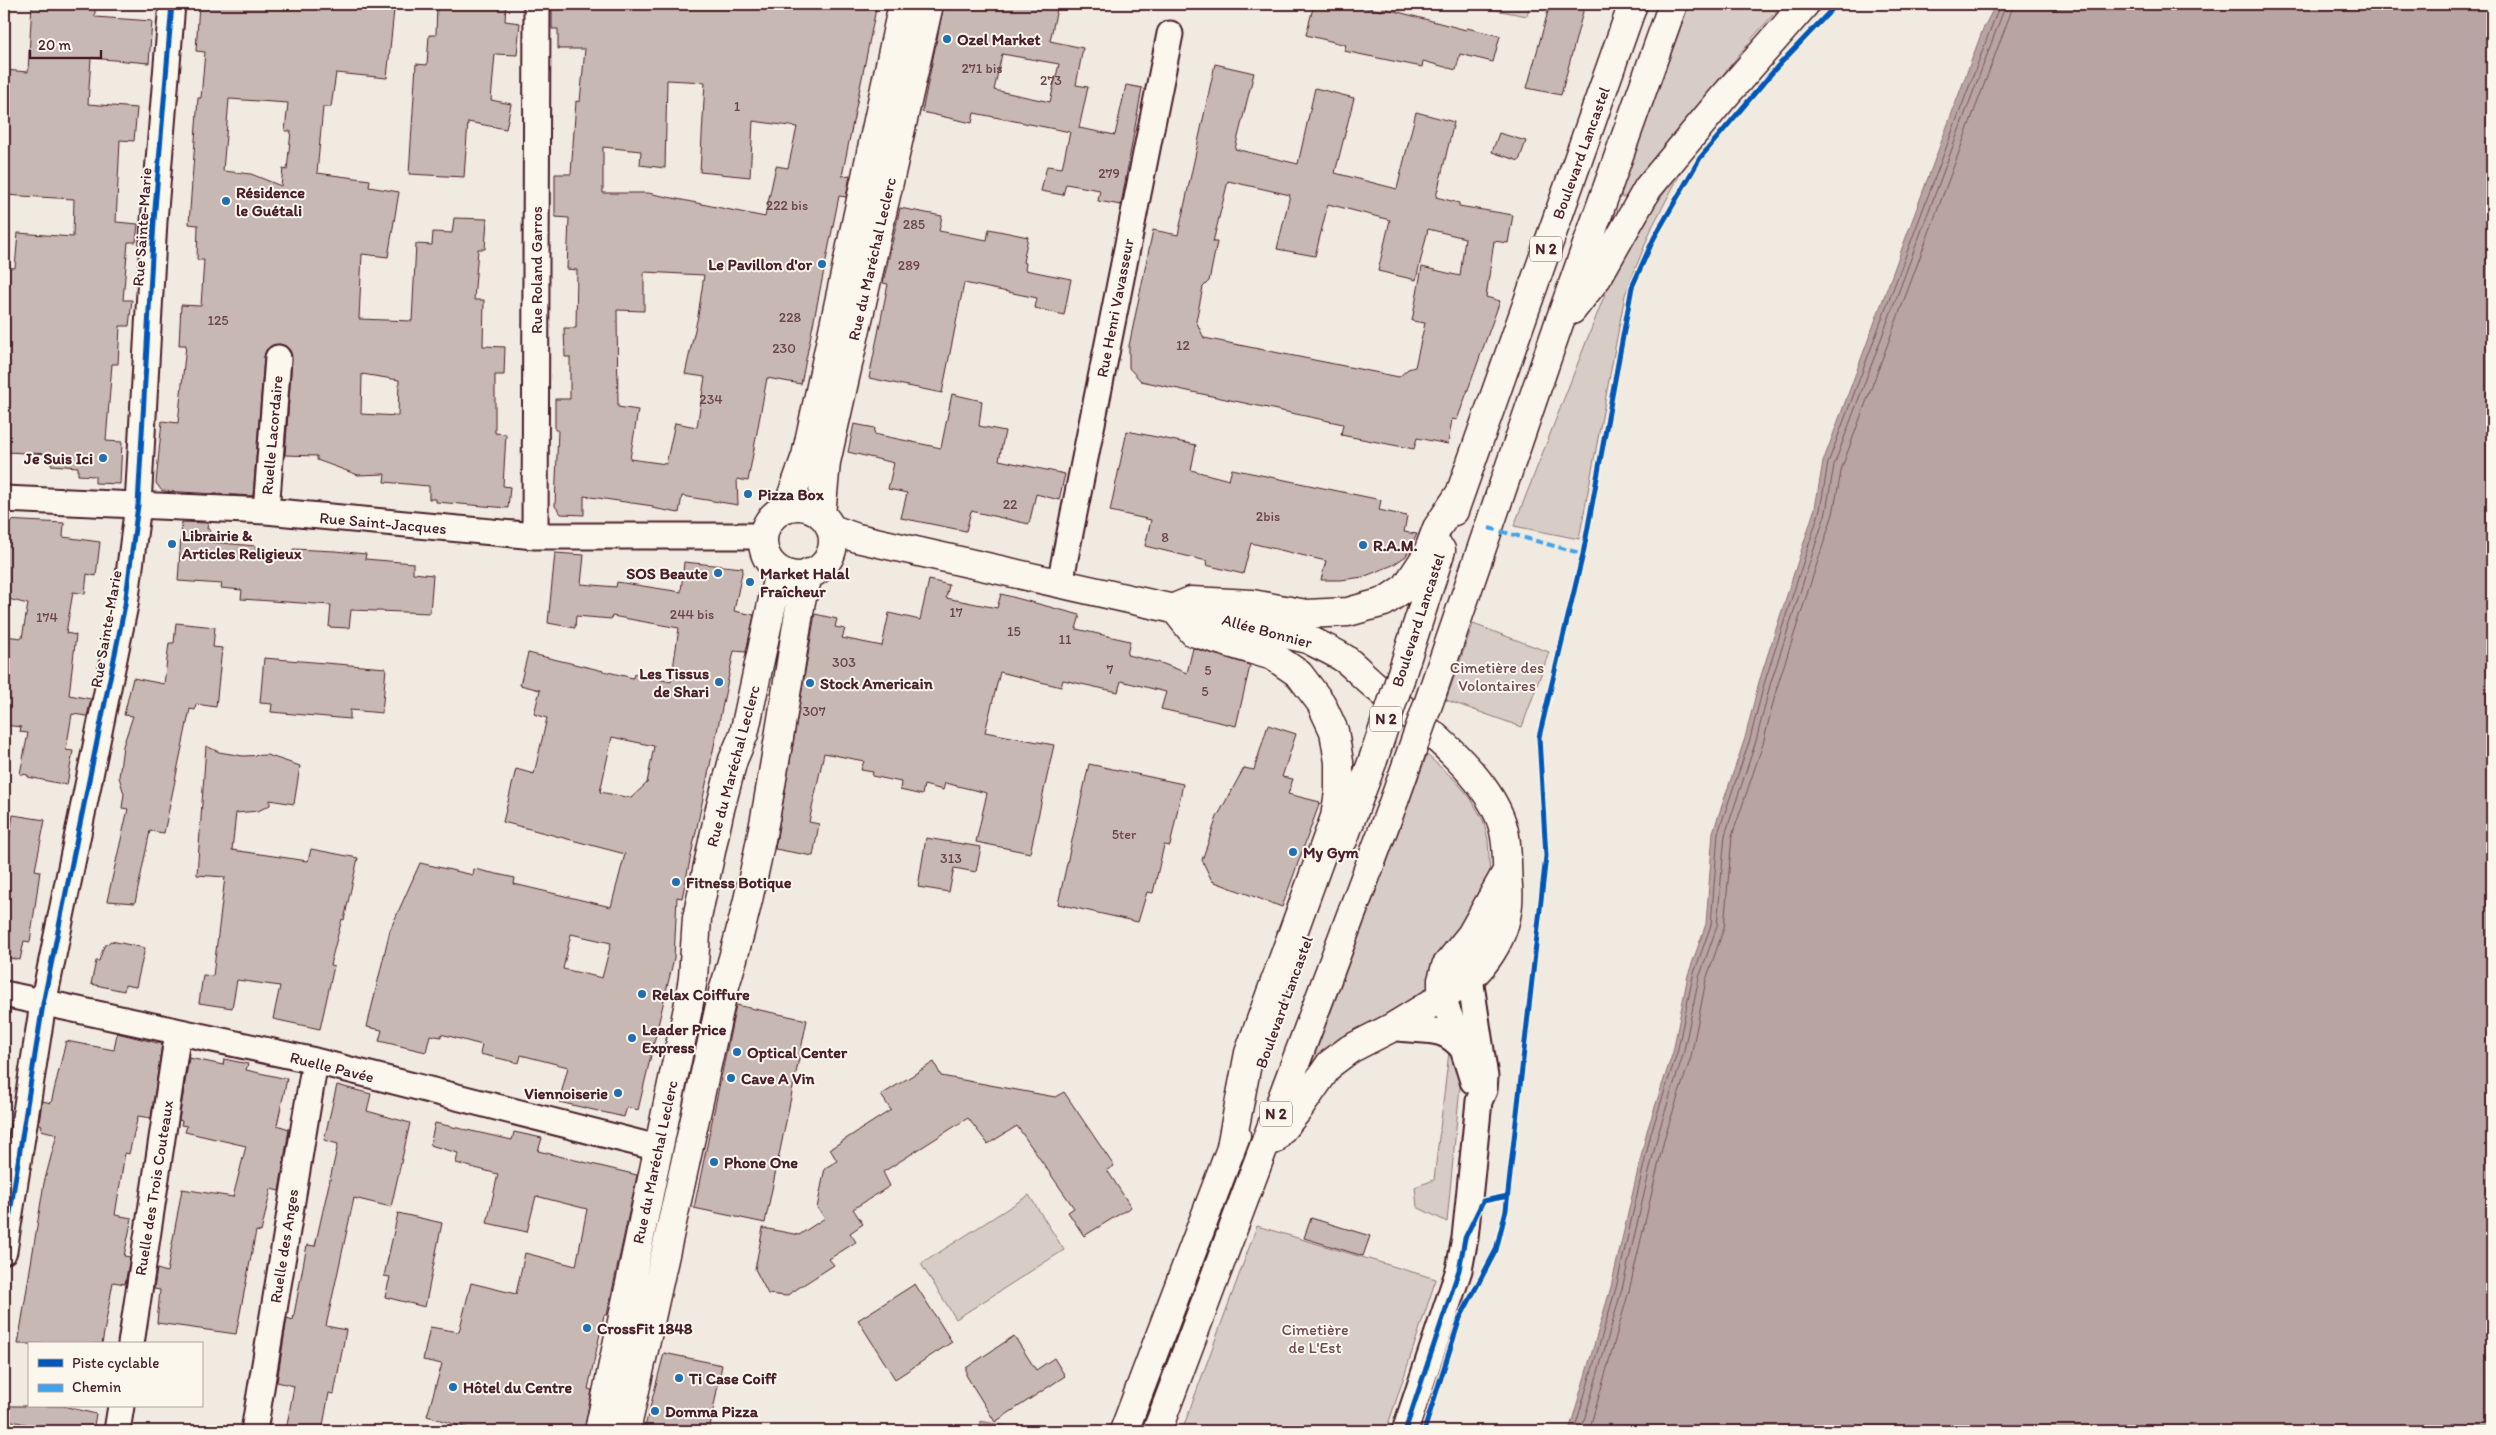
<svg xmlns="http://www.w3.org/2000/svg" width="2496" height="1435" font-family="Itim,sans-serif">
	<style>
		.green { fill: #d8ccc6; stroke: #917678 }
		.water { fill: #b8a4a2; stroke: #8c6f72 }
		.lines { fill: none; stroke-linecap: round; stroke-linejoin: round }
		.shore { stroke: #76545b; stroke-width: 1 }
		.building { fill: #c8b8b3; stroke: #4a1f2b; fill-rule: evenodd }
		.minor-casing { stroke: #4a1f2b; stroke-width: 29 }
		.tertiary-casing { stroke: #4a1f2b; stroke-width: 31 }
		.primary-casing { stroke: #4a1f2b; stroke-width: 31 }
		.minor { stroke: #fbf7ec; stroke-width: 25 }
		.tertiary { stroke: #fbf7ec; stroke-width: 28 }
		.primary { stroke: #fbf7ec; stroke-width: 28 }
		.primary-bridge-casing { stroke: #4a1f2b; stroke-width: 31; stroke-linecap: butt }
		.primary-bridge { stroke: #fbf7ec; stroke-width: 28 }
		.quiet { stroke: #40a2eb; stroke-width: 4; stroke-dasharray: 8 4; stroke-linecap: butt }
		.cycleway-casing { stroke: #fbf7ec; stroke-width: 8 }
		.cycleway { stroke: #0057b8; stroke-width: 5 }
		.poi-dot { fill: #1f6fb2; stroke: #fbf7ec; stroke-width: 2 }
		.labels { text-anchor: middle; dominant-baseline: central; stroke-width: 4; stroke-linejoin: round; paint-order: stroke }
		.number-label { font-size: 14px; fill: #6a454d }
		.shield { fill: #fbf7ec; stroke: #7f6065; stroke-width: 1 }
		.shield-label { font-size: 15px; font-weight: bold; fill: #4a1f2b }
		.poi-label { font-size: 16px; font-weight: bold; fill: #4a1f2b; stroke: #fbf7ec; text-anchor: start }
		.street-label { font-size: 16px; fill: #4a1f2b; stroke: #fbf7ec }
		.park-label { font-size: 16px; fill: #6e4a52; stroke: #fbf7ec }
	</style>
	<rect width="100%" height="100%" fill="#f0eae0"/>
	<filter id="ink" filterUnits="userSpaceOnUse"><feTurbulence type="fractalNoise" baseFrequency=".02" numOctaves="2"/><feDisplacementMap in="SourceGraphic" scale="10" xChannelSelector="R" yChannelSelector="G"/><feConvolveMatrix kernelMatrix="1 2 1 2 8 2 1 2 1" color-interpolation-filters="sRGB"/></filter>
	<g filter="url(#ink)">
		<path class="green" d="M1464,4h66l-3,12z
			M1689,4h94l-29,32 -128,160 -4,2 -1,-6z
			M1688,159l-36,68 -27,68 -46,244 -65,-13 91,-232 26,-54z
			M1473,624l76,28 -27,75 -76,-27z
			M1427,755l29,26 15,18 12,21 5,19 2,38 -58,121 -122,70z
			M1449,1052l6,8 6,16 -14,146 -30,-15 -2,-20 19,-7z
			M1029,1195l35,55 -108,69 -35,-55z
			M1257,1226l179,53 -50,152h-204z"/>
		<path class="water" d="M1996,4h496v1427h-923l42,-144 36,-156 26,-79 15,-77 18,-51 7,-92 32,-94 14,-56 56,-174 8,-46 160,-433z
			M981,1421l50,10h-52z"/>
		<g class="lines">
			<path class="shore" d="M1574,1431l42,-143 35,-155 26,-80 16,-77 18,-51 7,-92 32,-94 14,-55 56,-174 8,-47 172,-459
				M1581,1431l41,-142 36,-155 25,-79 16,-77 18,-52 8,-91 31,-94 14,-56 56,-173 8,-47 172,-461
				M1589,1431l40,-140 36,-155 26,-79 15,-77 18,-52 8,-92 31,-92 14,-57 56,-173 9,-47 172,-463"/>
		</g>
		<path class="building" d="M32,4h63v13l57,4 -3,42 -58,-5 -3,46 49,4 -3,33 -14,-1 -4,82 22,2 -2,18h-8l-5,58h9l-3,26h-9l-2,38h-6l-6,77 16,1 -2,42 -25,-1v-7l-17,-1v-8l-27,-2 1,-11 -48,-2v-185l11,1 3,-35 55,4 1,-38 -70,-4v-125l24,2z
			M199,4h176l-1,4 20,2 -7,68 -51,-5 -5,34h-8l-6,66 53,7 -1,7 30,5 -11,65 -26,-3 -3,65 53,2 4,-77 16,1 1,-13 19,1 2,-15 33,1 -2,30h-7l-4,51h10l-1,46 22,1 -1,28h-9v58l11,1 -3,52 7,1 -2,21 -72,-6v-3h-7v-13l-45,-4 1,-8 -27,1 -41,-15v-4l-32,-1 7,-96 -6,-13 -7,-2 -13,6 -2,7 -11,139 -91,-5 -6,-8 6,-62 16,2 8,-78h-7l2,-40 20,1 3,-46h-7l1,-35 -9,-1 9,-126h3l4,-46 -9,-1zM229,99l59,4 -3,28h6l-4,39 -4,-1 -2,17 -30,-12 -28,-3zM362,374l37,6 -1,36 -37,-2z
			M437,4h69l-1,17 15,2 -3,32 -22,-1 -4,46 20,4 -5,25 -38,-7 -4,55 -55,-3 7,-110 11,1 2,-30h7z
			M552,4h325l-35,172 8,-1 -4,22 -7,-1 -38,188 -34,-6 -19,103 -11,-2 1,26 -56,-9 -3,17 -27,-5 1,-2 -69,-10v19l-23,-1 -6,-8 3,-76h-3v-31h15v-42h-5l-1,-29h12l1,-58 -10,-1 2,-51 -14,-1v-43h16l5,-73 4,1 5,-53h-27v-20h-6zM667,80l38,2 -5,90 50,5 3,-56 44,6 -9,41 -12,-2 -11,51 -117,-24h-45v-46l38,4 -1,14 25,3zM644,272l60,3 -6,41 -13,58 20,3 -8,50 -22,-4 -9,41 -36,-5 8,-49 -20,-3 -1,-97 27,1z
			M944,4h114l-8,37 33,7 -7,37 12,2 -9,41 36,7 11,-50 16,3 -21,117 -23,-4 2,-11 -34,-6 -3,11 -22,-4 6,-25 15,2 8,-36 -96,-19 -2,10 -50,-11zM1002,54l57,10 -9,38 -56,-12z
			M1314,4h39l29,7 1,-3 83,22 1,-2 33,8 -7,26 -33,-8 -4,16 -33,-9 -1,6 -78,-16 2,-6 -40,-10z
			M1550,4h35l-24,91 -34,-7z
			M1215,64l39,9 -19,76 63,15 17,-76 39,10 -19,75 62,16 19,-77 38,10 -18,75 23,6v3l54,9 -5,28 -14,-2 -8,56 14,4 -43,119 -5,-1 -4,25 -31,-6 -3,11 -73,-14 2,-11 -202,-43 -12,-13v-22l24,-116 25,5zM1228,181l62,14 -13,54 38,7 13,-52 62,16 -12,51 38,9 12,-51 37,9 -5,38 -38,-9 -10,54 13,2 -10,44 -7,2 -9,8 -195,-39 -8,-17 7,-34 6,-6 8,-39h-4z
			M1499,133l27,8 -7,20 -27,-9z
			M900,208l42,8 -3,15 48,9 2,-11 39,8 -5,25 3,1 -1,7 46,9 -7,36 -29,-7 2,-10 -73,-15 -22,110 -73,-15 19,-94 -5,-1z
			M952,394l30,7 -3,25 26,5 -6,29 66,14 -6,26 -23,-6 -7,30 -58,-13 -5,20 -65,-13 6,-25 -19,-4 6,-26 -46,-11 6,-28 21,4 -1,6 67,14z
			M1127,431l69,14 -5,25 38,10 3,-11 149,31 -2,10 28,6 -3,16 13,2 -11,22 -13,9 -30,12 -22,3h-20l5,-19 -75,-18 -8,31 -37,-9 1,-4 -62,-15 6,-26 -41,-9z
			M4,520l60,3 -1,14 37,5 -4,34 -9,-2 -2,20 -12,-2 -7,41 10,2 -7,60 22,4 -4,17 -15,-2 -6,36 7,1 -6,34 -39,-8v-2l-8,-1 8,-41 -8,-1 1,-5 -17,-2v-89l18,2 6,-34 -24,-6z
			M182,522l26,1 -1,6h3l-1,13 47,4 -1,6 38,2v-5l42,2 31,3 -1,5 48,4v10l20,2 -3,38 -79,-3 -2,18 -20,-1 2,-22 -90,-6 1,-9 -21,-2 1,-4 -44,-3z
			M555,553l29,2 -3,29 35,3 1,-5 64,10 3,-30 59,6 -9,43 20,4 -8,37 -12,-1 -52,247 -5,-1 -3,61 -36,152 -11,-3 -3,10 -65,-15 9,-35 -47,-12 -2,8 -39,-9 2,-9 -41,-11v3l-11,-2 -4,17 -47,-11 3,-11 -15,-3 23,-97 30,-67 53,12 1,-6 41,9 -1,6 97,23 14,-53 -122,-32 13,-53 18,5 13,-56 -13,-4 6,-24 -20,-5 8,-32 105,25 1,-4 37,8 8,-54 -67,-12 -1,3 -35,-3 -1,12 -27,-5zM612,737l42,9 -7,37 -16,15 -31,-6zM571,934l40,9 -9,35 -39,-9z
			M929,580l20,5 -3,13 51,10 4,-14 79,21 -4,14 54,12 -3,14 34,8 26,10 6,-25 54,16 3,2 -14,60 -75,-17 5,-17 -45,-11 -3,11 -55,-12 -2,7 -61,-15 -15,60 69,13 -24,108 -54,-11 11,-49 -42,-10 -2,7 -19,-5 -2,10 -22,-5 1,-8 -29,-6 1,-4 -12,-2 3,-9 -40,-8 -15,69 10,2 -6,32 -38,-7 40,-235 22,5 -2,8 10,2 -3,9 40,8 7,-33 31,7z
			M176,623l39,4 -2,20 9,1 -6,59 -20,-3 -1,6 -5,-1 -26,124 -14,-2 -15,72 -28,-2 21,-92 -6,-1 2,-14 -5,-17 4,-31 10,-30 -9,-1 9,-37 31,6 5,-41h5z
			M264,658l122,10 -4,45 -32,-3v9l-79,-7 1,-8 -12,-1z
			M1268,725l28,9 -14,43 11,2 -5,15 32,8 -38,105 -70,-26 -10,-21 15,-43 27,-49 10,2z
			M206,746l13,6 24,4 24,-1 33,11 -6,38 -24,-4v5l-12,6 -22,2 -4,37 76,11 3,-12 47,9 -14,62 -2,-1 -12,46 4,1 -14,63 -47,-10 7,-33 -43,-6 -5,28 -33,-5 4,-28 10,1 12,-99 -28,-2z
			M1089,764l94,20 -13,62 -6,-1 -11,48 -6,-1 -9,30 -80,-18z
			M13,815l32,5 -10,50 5,1 -10,71 -6,-1 -4,19 -16,-3v-102l2,1z
			M926,838l55,9 -5,25 -22,-4 -5,24 -31,-5z
			M111,941l34,7 -9,39 -11,-2 -1,6 -33,-7 5,-23h3l5,-15z
			M736,1005l71,15 -42,203 -71,-15z
			M117,1033l45,11 -11,74 -13,-2 -9,38 -4,-1 -10,62 17,3 -8,38 6,1 -5,27 -12,-2 -11,62h-84l26,-161 13,-49 -16,-4 1,-5 -3,-1 3,-23 9,2 15,-62 48,9z
			M189,1058l34,7 1,-6 24,5 -2,6 41,9 -10,46 12,4 -10,62 -8,-2 -10,43 -5,-1 -20,103 -79,-11 3,-33 -6,-1 3,-20 10,3 15,-83 51,8 13,-51 -61,-14 2,-6 -6,-1 1,-4 -3,-1z
			M934,1062l7,14 114,21 9,-5 50,74 -7,4 24,37 -47,29 -16,-24 6,-4 -57,-82 -29,18 -20,-26 -85,54 7,14 -37,23 10,15 -13,9 6,9 -27,17 5,6 -48,31 -18,-2 -13,-25 8,-41 36,7 26,-17 -8,-10 8,-40 12,-7 -7,-12 61,-39 -10,-15z
			M337,1085l34,9 -4,17 43,12 -19,84 -37,-9 -28,128 20,4 -12,64 -5,-1 -7,38h-36l8,-45 -17,-4 10,-64 6,2 14,-75 8,1 23,-102 -14,-4z
			M435,1123l77,17 2,-8 28,6 -4,13 99,24 -30,140h-3l-16,74 4,1 -8,41h-107l-50,-15 15,-52 -19,-4 7,-33 29,5 12,-49 45,11 9,-41 51,13 11,-57 -51,-13 -9,36 -40,-9 11,-49 -42,-11 2,-10 -28,-8z
			M398,1213l44,10 -17,84 -40,-10 5,-20 -6,-1z
			M1311,1218l59,18 -7,20 -59,-18z
			M915,1284l37,58 -57,37 -37,-59z
			M1014,1336l22,34 18,-12 11,18 -70,46 -29,-47v-7z
			M664,1353l58,12 -13,66h-65z
			M4,1406h59l33,8 -3,17h-38l-51,-12z"/>
		<g class="lines">
			<defs>
				<path id="minor" d="M4,499l262,12 269,25h228
					M266,511l12,-153
					M535,536l2,-532
					M1060,583l110,-549
					M4,994l311,67 343,87
					M1442,997l21,52 10,32
					M1393,1027c29,6 49,-4 70,22
					M4,1251l39,-247 82,-399 13,-100 16,-284 18,-217
					M131,1344l47,-312
					M117,1431l4,-25
					M254,1431l61,-370
					M1405,1431l54,-161 6,-32 14,-137 5,-11 1,-13 -15,-99"/>
				<path id="tertiary" d="M788,506l18,-50 97,-452
					M763 541a35 35 0 1 1 70 0a35 35 0 1 1-70 0Z
					M821,515l5,-53 103,-458
					M832,529l25,9 451,101c12,7 25,12 37,20 12,9 22,21 34,30 40,34 102,80 121,129 9,22 6,46 8,68 4,47 -25,90 -66,111v-17l4,-14 25,-31 36,-64
					M599,1431l89,-423 5,-30 4,-60 22,-105 14,-53 11,-26 35,-163
					M626,1431l97,-439c40,-127 56,-260 78,-391l8,-28"/>
				<path id="primary" d="M1572,310l25,-32 51,-90 74,-89 83,-95
					M1454,511l179,-507
					M1400,679l41,-129
					M1432,693l126,-367 115,-322
					M1343,840l30,-80
					M1273,1140l25,-30 32,-46 20,-15 43,-22 49,-30
					M1230,1152l19,-99 86,-236 4,-24v-31l-5,-31 -13,-28 -22,-29 -26,-18 -80,-24 -19,-24 17,-7 61,3 54,10 42,-2 36,-10 22,-15 21,-32 10,-27 22,-33
					M1124,1431l112,-296
					M1157,1431l238,-633"/>
			</defs>
			<use href="#minor" class="minor-casing"/>
			<use href="#tertiary" class="tertiary-casing"/>
			<use href="#primary" class="primary-casing"/>
			<use href="#minor" class="minor"/>
			<use href="#tertiary" class="tertiary"/>
			<use href="#primary" class="primary"/>
			<defs>
				<path id="primary-bridge" d="M1373,760l27,-81
					M1395,798l37,-105"/>
			</defs>
			<use href="#primary-bridge" class="primary-bridge-casing"/>
			<use href="#primary-bridge" class="primary-bridge"/>
			<path class="quiet" d="M1489,528l94,26"/>
			<defs>
				<path id="cycleway" d="M4,1251l39,-247 82,-399 13,-100 16,-284 18,-217
					M1405,1431l54,-161 6,-32 18,-37 25,-5
					M1424,1431l36,-113 36,-68 10,-40 40,-354 -7,-119 44,-183 49,-267 22,-49 46,-80 77,-91 60,-63"/>
			</defs>
			<use href="#cycleway" class="cycleway-casing"/>
			<use href="#cycleway" class="cycleway"/>
		</g>
	</g>
	<g class="poi-dot">
		<circle cx="947" cy="39" r="5"/>
		<circle cx="226" cy="201" r="5"/>
		<circle cx="822" cy="264" r="5"/>
		<circle cx="103" cy="458" r="5"/>
		<circle cx="748" cy="494" r="5"/>
		<circle cx="172" cy="544" r="5"/>
		<circle cx="1363" cy="545" r="5"/>
		<circle cx="718" cy="573" r="5"/>
		<circle cx="750" cy="582" r="5"/>
		<circle cx="719" cy="682" r="5"/>
		<circle cx="810" cy="683" r="5"/>
		<circle cx="1293" cy="852" r="5"/>
		<circle cx="676" cy="882" r="5"/>
		<circle cx="642" cy="994" r="5"/>
		<circle cx="632" cy="1038" r="5"/>
		<circle cx="737" cy="1052" r="5"/>
		<circle cx="731" cy="1078" r="5"/>
		<circle cx="618" cy="1093" r="5"/>
		<circle cx="714" cy="1162" r="5"/>
		<circle cx="587" cy="1328" r="5"/>
		<circle cx="679" cy="1378" r="5"/>
		<circle cx="453" cy="1387" r="5"/>
		<circle cx="655" cy="1411" r="5"/>
	</g>
	<g class="labels">
		<g class="number-label">
			<text x="982" y="68">271 bis</text>
			<text x="1051" y="80">273</text>
			<text x="737" y="106">1</text>
			<text x="1109" y="173">279</text>
			<text x="787" y="205">222 bis</text>
			<text x="914" y="224">285</text>
			<text x="909" y="265">289</text>
			<text x="790" y="317">228</text>
			<text x="218" y="320">125</text>
			<text x="1183" y="345">12</text>
			<text x="784" y="348">230</text>
			<text x="711" y="399">234</text>
			<text x="1010" y="504">22</text>
			<text x="1268" y="516">2bis</text>
			<text x="1165" y="537">8</text>
			<text x="956" y="612">17</text>
			<text x="692" y="614">244 bis</text>
			<text x="47" y="617">174</text>
			<text x="1014" y="631">15</text>
			<text x="1065" y="639">11</text>
			<text x="844" y="662">303</text>
			<text x="1110" y="669">7</text>
			<text x="1208" y="670">5</text>
			<text x="1205" y="691">5</text>
			<text x="814" y="711">307</text>
			<text x="1124" y="834">5ter</text>
			<text x="951" y="858">313</text>
		</g>
		<g class="shield">
			<rect x="1530" y="236.5" width="32" height="25" rx="4"/>
			<rect x="1370" y="706.5" width="32" height="25" rx="4"/>
			<rect x="1260" y="1101.5" width="32" height="25" rx="4"/>
		</g>
		<g class="shield-label">
			<text x="1546" y="249">N 2</text>
			<text x="1386" y="719">N 2</text>
			<text x="1276" y="1114">N 2</text>
		</g>
		<g class="poi-label">
			<text x="957" y="39">Ozel Market</text>
			<text x="236" y="192">Résidence<tspan x="236" dy="18">le Guétali</tspan></text>
			<text x="812" y="264" text-anchor="end">Le Pavillon d'or</text>
			<text x="93" y="458" text-anchor="end">Je Suis Ici</text>
			<text x="758" y="494">Pizza Box</text>
			<text x="182" y="535">Librairie &amp;<tspan x="182" dy="18">Articles Religieux</tspan></text>
			<text x="1373" y="545">R.A.M.</text>
			<text x="708" y="573" text-anchor="end">SOS Beaute</text>
			<text x="760" y="573">Market Halal<tspan x="760" dy="18">Fraîcheur</tspan></text>
			<text x="709" y="673" text-anchor="end">Les Tissus<tspan x="709" dy="18">de Shari</tspan></text>
			<text x="820" y="683">Stock Americain</text>
			<text x="1303" y="852">My Gym</text>
			<text x="686" y="882">Fitness Botique</text>
			<text x="652" y="994">Relax Coiffure</text>
			<text x="642" y="1029">Leader Price<tspan x="642" dy="18">Express</tspan></text>
			<text x="747" y="1052">Optical Center</text>
			<text x="741" y="1078">Cave A Vin</text>
			<text x="608" y="1093" text-anchor="end">Viennoiserie</text>
			<text x="724" y="1162">Phone One</text>
			<text x="597" y="1328">CrossFit 1848</text>
			<text x="689" y="1378">Ti Case Coiff</text>
			<text x="463" y="1387">Hôtel du Centre</text>
			<text x="665" y="1411">Domma Pizza</text>
		</g>
		<g class="street-label">
			<text transform="translate(1581 153) rotate(-70)">Boulevard Lancastel</text>
			<text transform="translate(142 227) rotate(-86)">Rue Sainte-Marie</text>
			<text transform="translate(872 259) rotate(-77)">Rue du Maréchal Leclerc</text>
			<text transform="translate(536 270) rotate(-90)">Rue Roland Garros</text>
			<text transform="translate(1115 308) rotate(-79)">Rue Henri Vavasseur</text>
			<text transform="translate(272 435) rotate(-85)">Ruelle Lacordaire</text>
			<text transform="translate(383 523) rotate(5)">Rue Saint-Jacques</text>
			<text transform="translate(1418 620) rotate(-72)">Boulevard Lancastel</text>
			<text transform="translate(106 629) rotate(-80)">Rue Sainte-Marie</text>
			<text transform="translate(1267 631) rotate(15)">Allée Bonnier</text>
			<text transform="translate(733 766) rotate(-75)">Rue du Maréchal Leclerc</text>
			<text transform="translate(1284 1002) rotate(-70)">Boulevard Lancastel</text>
			<text transform="translate(332 1067) rotate(14)">Ruelle Pavée</text>
			<text transform="translate(655 1162) rotate(-78)">Rue du Maréchal Leclerc</text>
			<text transform="translate(154 1188) rotate(-81)">Ruelle des Trois Couteaux</text>
			<text transform="translate(284 1246) rotate(-81)">Ruelle des Anges</text>
		</g>
		<g class="park-label">
			<text x="1497" y="667">Cimetière des<tspan x="1497" dy="18">Volontaires</tspan></text>
			<text x="1315" y="1329">Cimetière<tspan x="1315" dy="18">de L'Est</tspan></text>
		</g>
	</g>
	<rect width="2496" height="1435" fill="none" stroke="#fbf7ec" stroke-width="20"/>
	<rect x="10" y="10" width="2476" height="1415" fill="none" stroke="#4a1f2b" stroke-width="2" filter="url(#ink)"/>
	<rect x="28" y="1342" width="175" height="65" fill="#fbf7ec" stroke="#b4a19f"/>
	<rect x="38" y="1359" width="25" height="8" fill="#0057b8" stroke="#b4a19f"/>
	<text x="72" y="1368" font-size="15" fill="#4a1f2b">Piste cyclable</text>
	<rect x="38" y="1384" width="25" height="8" fill="#40a2eb" stroke="#b4a19f"/>
	<text x="72" y="1392" font-size="15" fill="#4a1f2b">Chemin</text>
	<path d="M30 50v8h71v-8" fill="none" stroke="#4a1f2b" stroke-width="2.5"/>
	<text x="38" y="50" font-size="15" fill="#4a1f2b" stroke="#fbf7ec" stroke-width="4" paint-order="stroke">20 m</text>
</svg>
